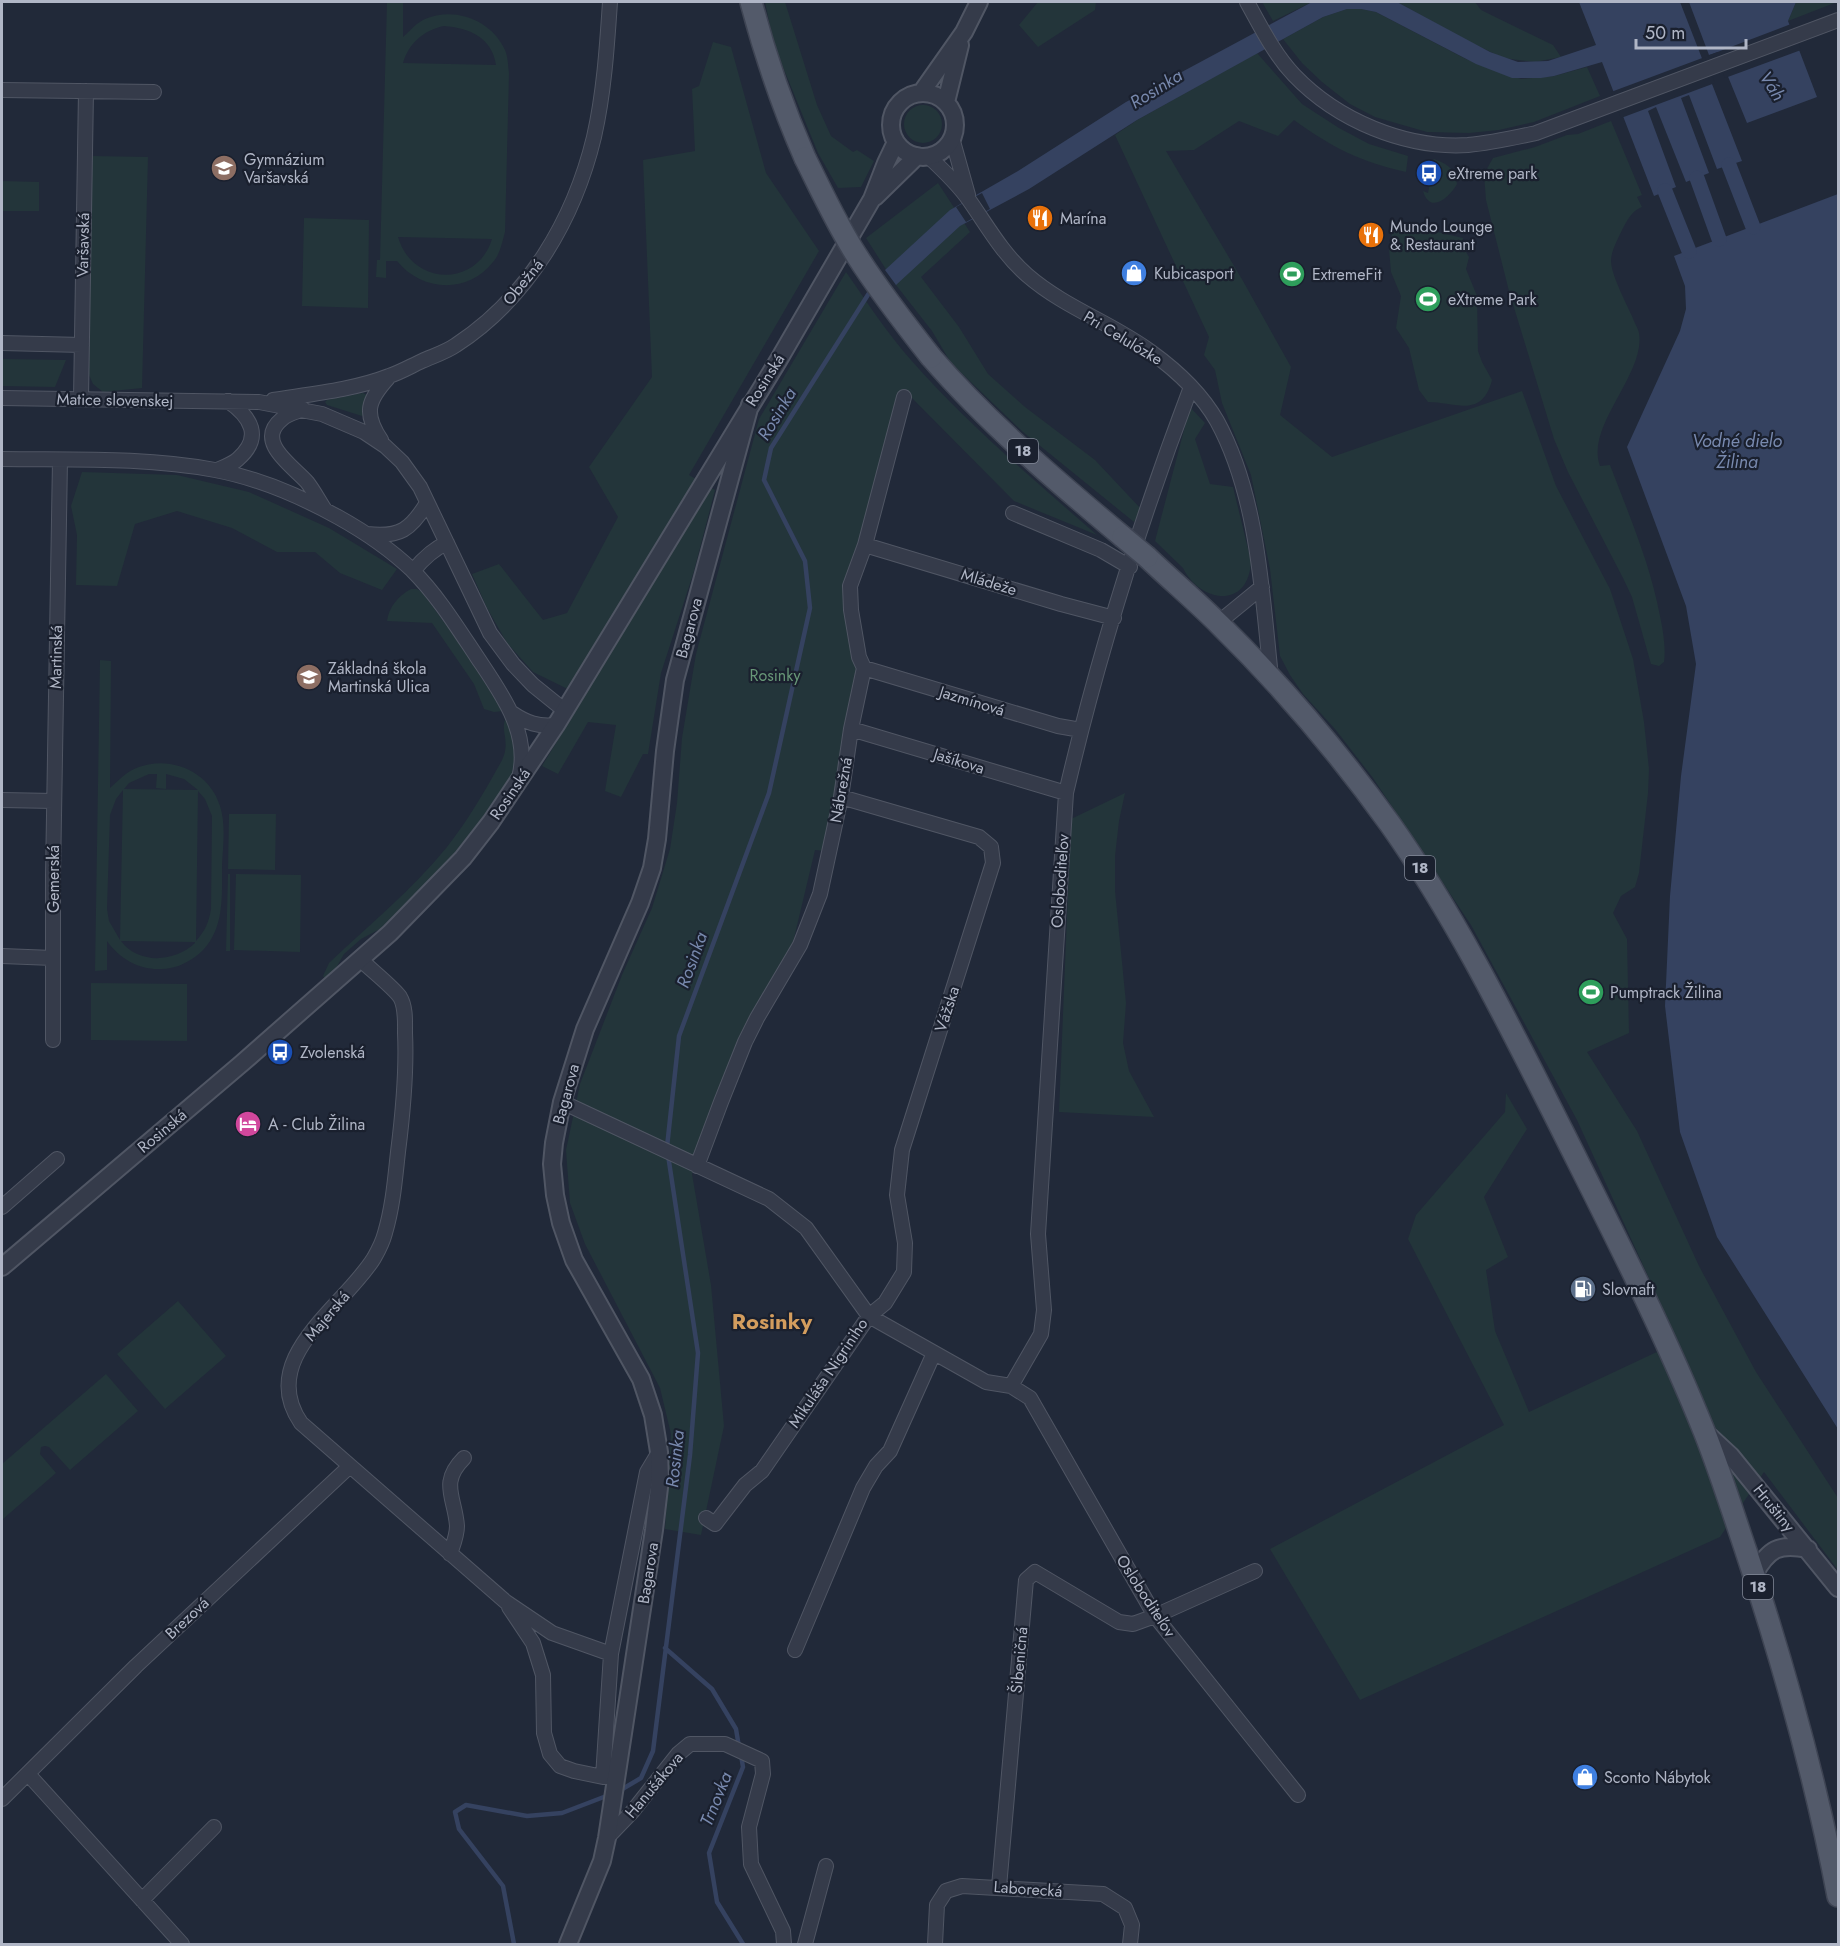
<svg xmlns="http://www.w3.org/2000/svg" width="1840" height="1946" font-family="Jost,sans-serif">
	<style>
		.green { fill: #23353a; fill-rule: evenodd }
		.water { fill: #354260 }
		.pier { fill: #212939 }
		.lines { fill: none; stroke-linecap: round; stroke-linejoin: round }
		.stream { stroke: #354260; stroke-width: 4.5 }
		.canal { stroke: #354260; stroke-width: 15 }
		.minor-casing { stroke: #505664; stroke-width: 16 }
		.tertiary-casing { stroke: #505664; stroke-width: 20 }
		.primary-casing { stroke: #3e4453; stroke-width: 24 }
		.minor { stroke: #353b4a; stroke-width: 14 }
		.tertiary { stroke: #353b4a; stroke-width: 16 }
		.primary { stroke: #535a6a; stroke-width: 21 }
		.primary-bridge-casing { stroke: #3e4453; stroke-width: 24; stroke-linecap: butt }
		.primary-bridge { stroke: #535a6a; stroke-width: 21 }
		.labels { text-anchor: middle; dominant-baseline: central; stroke-width: 4.5; stroke-linejoin: round; paint-order: stroke }
		.shield { fill: #1a202e; stroke: #838998; stroke-width: 1.5 }
		.shield-label { font-size: 15px; font-weight: bold; fill: #b0b6c6 }
		.poi-label { font-size: 16px; fill: #b0b6c6; stroke: #1a202e; text-anchor: start }
		.street-label { font-size: 16px; fill: #b0b6c6; stroke: #1a202e }
		.park-label { font-size: 16px; fill: #679677; stroke: #1a202e }
		.water-label { font-size: 18px; font-style: italic; fill: #7889ae; stroke: #1a202e }
		.district-label { font-size: 22px; font-weight: bold; fill: #d39d5e; stroke: #1a202e }
	</style>
	<rect width="100%" height="100%" fill="#212939"/>
	<path class="green" d="M387,2h16v35c7,-6 13,-14 22,-18 29,-13 67,1 80,31 3,7 3,15 4,23l-4,159c-3,11 -5,22 -12,30 -25,32 -71,30 -96,-1h-11v17l-10,-1 1,-17h3zM444,26c25,2 48,11 52,39l-93,-2c6,-20 21,-33 41,-37zM398,237h1l93,2c-15,49 -80,47 -94,-2z
		M765,2h20l32,103 14,31 22,16 4,-2 17,11 -13,26 -23,1 -20,-35 -44,-108z
		M1038,2h58l-1,8 -57,37 -19,-22z
		M1262,2h50l-39,19z
		M1397,2h78l6,8 72,35 8,12 -26,5 -32,-4 -33,-16z
		M1796,2h41l-49,19z
		M1347,9h14l15,3 90,47 55,20 33,-3 33,-9 13,29 -66,26 -35,8 -30,3 -42,-1 -52,-15 -25,-13 -28,-22 -20,-19 -19,-24 40,-22z
		M713,42l18,5 35,126 53,78 -130,224 26,15 -21,81 -33,102 -13,81h-5l-22,43 -16,-6 11,-66 -28,-3 -30,52 -16,-8 42,-69 -51,-25 -26,-29 -20,-35 -15,-34 27,-10 44,56 24,-7 51,-96 -29,-50 63,-90 -9,-217 52,-9 -3,-62 7,-3z
		M1257,53l45,51 37,24 30,16 39,12 -2,16c-45,-10 -75,-25 -112,-52l-16,16 -39,-15 -45,29 -28,1 77,130 48,86 -11,48 52,42 190,-66 34,95 54,103 23,70 11,63 5,47 -1,24 -9,80 -4,14 -14,9 -8,17 14,26 2,94 -42,19 50,79 62,135 57,106 82,126v72l-74,-98 -44,65 -360,163 -90,-151 234,-124 -96,-186 8,-24 89,-103 1,-19 21,36 -43,68 24,60 -22,13 9,61 34,81 149,-70 -101,-222 -106,-195 -98,-147 -38,-49 -32,-35 -13,-19 -10,-19 -10,-87 -19,-94 -29,-72 -7,-33 -11,-15 5,-18 -94,-202 22,-15z
		M904 124a19 19 0 1 1 38 0a19 19 0 1 1-38 0Z
		M1611,121l31,74 -5,2 5,10c-11,4 -15,14 -20,23 -4,9 -11,21 -11,31 0,13 15,42 21,55 2,6 6,12 7,17 7,41 -54,93 -39,133l10,-1c19,50 40,98 50,151 3,14 6,32 4,46l-5,4 -8,-2 -19,-67 -9,-19 -55,-106 -14,-33 -45,-148 -23,-91 -2,-26 9,-16 42,-11 32,-12 11,-1z
		M90,156l58,1 -6,231 -39,4 -10,-8 -7,-16z
		M1434,159c14,5 21,10 23,25 -7,13 -27,31 -34,7l5,2 5,-27 -4,-1z
		M2,181l37,1v29h-37z
		M938,183l32,49 -49,45 38,50 29,47 37,33 70,53 47,50 -8,12 -111,-90 -72,-69 -19,-32 -36,-46 -30,-47z
		M304,218l65,2 -1,88 -66,-2z
		M1394,222l69,16 -1,7 7,12 -3,12 11,27 1,55 4,11 10,18c-10,39 -37,22 -64,22l-9,-12 -10,-42 -13,-20 5,-32 -10,-24 -2,-23z
		M846,272c21,30 41,61 65,88 56,64 122,119 186,175l-83,-34 -110,-111 -37,137 -21,60 11,87 -32,177 -10,-1 -25,105 -91,194 -7,25 19,111 13,141 -23,109 -36,-6 6,-95 -11,-46 -75,-144 -15,-41 -4,-53 14,-66 42,-109 30,-67 18,-59 7,-46 5,-65 14,-84 63,-235z
		M2,359l64,1 -11,27 -53,-1z
		M363,393l4,2 -3,20 -2,1 -35,-11 -2,-3 2,-2z
		M1190,407l15,16 -10,16 15,45 23,3 18,74c-2,49 -51,42 -68,7l-28,-27z
		M82,472l95,3 72,17 80,36 68,41 -15,21 -42,-17 -25,-21h-38l-45,-24 -55,-17 -42,13 -18,62 -41,-1 1,-50 -6,-29z
		M411,589h6l5,3 35,48 46,71 -9,1 -10,-3 -10,-25 -42,-61 -45,-2c2,-14 11,-25 24,-32z
		M100,660l11,1 -1,127c9,-8 17,-17 29,-21 32,-12 71,5 81,39 6,19 3,40 2,59 0,33 3,70 -27,92 -10,7 -21,12 -34,12 -22,1 -41,-10 -54,-28v29l-12,1zM149,774h8l-1,14 10,1v-15l18,5 14,11 -74,-1 5,-6zM123,790l-3,150 -11,-19 -2,-12 3,-94 6,-16zM198,791l7,8 7,17 -1,93c-2,13 -6,22 -15,32zM121,941l74,1v1c-20,19 -56,22 -74,-2z
		M506,718l10,32 -2,19 -5,14 -27,36 -40,49 -62,61 -19,10 -17,15 -8,14 -11,11 -2,-3 6,-13c40,-38 84,-74 118,-116 21,-27 38,-56 54,-85 11,-20 -2,-32 5,-44z
		M1125,793l-6,28 -4,35v35l11,112 -3,40 6,28 25,46 -95,-5 12,-293z
		M229,814h47l-1,56 -47,-1z
		M228,874h2v77h-4z
		M236,874l65,1 -1,77 -66,-2z
		M91,983l96,1v57l-96,-1z
		M178,1301l48,55 -61,53 -48,-55z
		M106,1374l32,37 -68,59 -21,-23 -4,-1 -4,1 -1,7 16,19 -53,46 -1,-55z"/>
	<path class="water" d="M1312,2h85l93,50 28,10 30,-1 48,-16 -17,-43h101l62,159 -25,8 -28,-74 -8,3 28,75 -23,9 -30,-75 -8,4 28,76 -22,9 -52,-134 -48,14 -13,2h-29l-36,-14 -100,-52 -15,-3h-14l-24,8 -186,103 -108,69 -69,37 -64,59 -11,-15 65,-60 68,-39 108,-69z
		M1689,2h107l-8,19 29,76 -70,26 -29,-71 -9,3z
		M1838,194v1235l-121,-192 -37,-105 -15,-126 5,-110 11,-120 15,-112 -10,-58 -59,-159 53,-116 6,-22 -1,-23 -11,-30z"/>
	<path class="pier" d="M1791,24l10,26 -76,28 -9,-22 -6,2 -3,-2z
		M1705,57l10,26 -94,35 -10,-26z
		M982,193l8,16 -24,13 -10,-15z"/>
	<g class="lines">
		<path class="stream" d="M667,1147l12,-111 90,-243 41,-185 -5,-47 -41,-81 7,-32 100,-158
			M665,1648l47,41 24,40 3,18
			M741,1755l2,12 -34,86 8,49 26,42
			M619,1791l22,-13 12,-27 37,-296 8,-102 -30,-198
			M514,1944l-11,-58 -44,-57 -4,-17 11,-7 61,11 35,-3 47,-18"/>
		<path class="canal" d="M1729,165l24,62
			M1697,178l22,61
			M1665,191l24,60"/>
		<defs>
			<path id="minor" d="M1247,2c14,25 27,52 47,73 43,45 111,74 174,70 23,-2 45,-7 68,-12l302,-113
				M2,90l152,2
				M952,138l16,57
				M929,157c14,13 29,27 40,43 19,27 33,53 58,75 38,33 85,48 124,77 25,18 50,41 66,69 41,75 45,172 54,256
				M2,343l80,2
				M2,398l257,4 63,12 42,18 21,14 17,16 18,25 70,146 23,31 20,21 31,25
				M81,399l5,-308
				M273,400c38,-6 80,-10 116,-24 12,-4 22,-10 33,-15 11,-5 24,-9 34,-16 72,-47 118,-125 138,-208 10,-44 13,-90 16,-135
				M303,409c-6,3 -16,5 -21,10 -28,23 11,47 25,63 7,9 12,19 18,28
				M381,440c-18,-27 -13,-40 7,-62
				M2,459c71,1 143,-2 213,11 43,8 85,26 123,47 27,15 52,32 74,53 26,26 45,57 65,87 24,36 54,76 42,121
				M217,470c7,-3 16,-6 21,-11 25,-22 13,-42 -10,-58
				M1013,513l88,37 29,17
				M367,534c33,4 44,-5 60,-31
				M865,545l196,59 53,14
				M413,571c9,-11 20,-22 34,-28
				M1218,623l44,-36
				M864,668l194,58 23,4
				M512,713c15,10 26,14 44,12
				M851,729l215,64
				M2,800l52,1
				M2,956l51,2
				M360,959c10,10 34,29 40,38 6,10 5,25 5,36 2,40 -2,79 -7,119 -3,27 -5,54 -13,81 -2,8 -7,18 -11,25 -30,49 -118,100 -73,165l205,179 46,31 59,21
				M53,1040v-165l7,-415
				M562,1102l207,97 37,29 63,88 117,66 25,4 19,12 125,218 143,179
				M697,1166l24,-64 24,-60 12,-24 43,-73 20,-51 21,-97 10,-68 13,-61 -5,-11 -8,-47 -1,-24 15,-41 39,-148
				M2,1207l55,-48
				M1011,1386l30,-52 3,-24 -6,-76 28,-441c32,-138 75,-274 125,-406
				M706,1518l9,6 30,-39 17,-14 107,-155 16,-13 19,-31 1,-29 -8,-48 5,-45 91,-287 -2,-16 -12,-10 -138,-40
				M450,1554c3,-9 7,-18 7,-28 -2,-29 -18,-43 7,-68
				M509,1607l24,36 10,32 1,58 6,21 10,12 14,5 29,6
				M795,1650l68,-162 13,-22 14,-15 44,-98
				M28,1774l154,170
				M617,1777h-14l8,-123 36,-182 12,-20
				M2,1799l134,-133 214,-200
				M607,1838l25,-26 46,-58 12,-10h35l37,17 1,13 -14,53 2,37 32,67 1,13
				M999,1887l27,-307 9,-8 84,50 14,2 22,-8 100,-45
				M142,1900l72,-73
				M805,1944l21,-78
				M935,1944l2,-39 9,-14 16,-5 141,8 22,14 7,17 -2,19"/>
			<path id="tertiary" d="M921,93l43,-61 15,-30
				M891 125a32 32 0 1 1 64 0a32 32 0 1 1-64 0Z
				M946,102l14,-57
				M875,197l42,-41
				M2,1267l239,-203 149,-131 73,-75 28,-36 65,-97 222,-364 94,-162 14,-36 10,-21
				M1705,1432l26,24 107,132
				M1754,1574c15,-25 24,-31 54,-25
				M568,1944l34,-83 5,-23 47,-308 6,-51 -1,-27 -6,-37 -12,-36 -67,-119 -13,-37 -6,-28 -3,-31 2,-21 8,-41 23,-73 55,-126 12,-35 5,-29 8,-88 10,-71 75,-275"/>
			<path id="primary" d="M751,2c14,53 32,106 54,156
				M931,357c58,67 124,123 192,180
				M1147,557c24,23 49,44 73,68 62,61 119,128 170,199 68,96 120,203 173,308 49,98 100,197 141,299 16,40 29,82 43,123 37,112 69,226 91,342"/>
		</defs>
		<use href="#minor" class="minor-casing"/>
		<use href="#tertiary" class="tertiary-casing"/>
		<use href="#primary" class="primary-casing"/>
		<use href="#minor" class="minor"/>
		<use href="#tertiary" class="tertiary"/>
		<use href="#primary" class="primary"/>
		<defs>
			<path id="primary-bridge" d="M805,158c17,34 32,67 52,98 23,36 48,68 74,101
				M1123,537l24,20"/>
		</defs>
		<use href="#primary-bridge" class="primary-bridge-casing"/>
		<use href="#primary-bridge" class="primary-bridge"/>
	</g>
	<defs>
		<symbol id="school-disc" viewBox="-11 -11 22 22"><circle r="9.5" fill="#8d6e63" stroke="#1a202e"/><path d="M0-5L7-2L0 1L-7-2ZM-4 1L0 2.5L4 1V4Q0 6-4 4Z" fill="#fff"/></symbol>
		<symbol id="bus-disc" viewBox="-11 -11 22 22"><circle r="9.5" fill="#1a4fb4" stroke="#1a202e"/><path d="M-5-6H5V4H4V6H2V4H-2V6H-4V4H-5ZM-3.5-4V0h7V-4ZM-3.5 1.2v1.5H-2V1.2ZM2 1.2v1.5H3.5V1.2Z" fill="#fff"/></symbol>
		<symbol id="restaurant-disc" viewBox="-11 -11 22 22"><circle r="9.5" fill="#e8710a" stroke="#1a202e"/><path d="M-5-6h1v4h1v-4h1v4h1v-4h1v5L-1.5 .5V6h-2V.5L-5-1ZM5-6V6H3V1.5H1.5Q1.5-4 5-6Z" fill="#fff"/></symbol>
		<symbol id="shop-disc" viewBox="-11 -11 22 22"><circle r="9.5" fill="#3f7fe0" stroke="#1a202e"/><path d="M-5-2.5h2.3a2.7 3.5 0 0 1 5.4 0H5L5.5 6h-11ZM-1.5-2.5h3a1.5 2.3 0 0 0-3 0Z" fill="#fff"/></symbol>
		<symbol id="stadium-disc" viewBox="-11 -11 22 22"><circle r="9.5" fill="#2e9e5b" stroke="#1a202e"/><path d="M0-5a6.5 5 0 1 0 0 10a6.5 5 0 1 0 0-10ZM-3.5-1.8h7v3.6h-7Z" fill="#fff"/></symbol>
		<symbol id="hotel-disc" viewBox="-11 -11 22 22"><circle r="9.5" fill="#d1479c" stroke="#1a202e"/><path d="M-6-4.5h1.5V1H6V5H4.5V3h-9V5H-6ZM-4 0a1.8 1.8 0 1 1 3.6 0ZM.5 0V-2.5h3Q6-2.5 6 0Z" fill="#fff"/></symbol>
		<symbol id="fuel-disc" viewBox="-11 -11 22 22"><circle r="9.5" fill="#5c6f8a" stroke="#1a202e"/><path d="M-5.5-6h7V0h2V4h1.3V-2.5L3-4.5l.8-.8L6-3V5H2.5V1h-1V6h-7ZM-4.2-4.7v3.2H.2V-4.7Z" fill="#fff"/></symbol>
	</defs>
	<g fill-rule="evenodd">
		<use href="#school-disc" x="209" y="153" width="30" height="30"/>
		<use href="#bus-disc" x="1414" y="158" width="30" height="30"/>
		<use href="#restaurant-disc" x="1025" y="203" width="30" height="30"/>
		<use href="#restaurant-disc" x="1356" y="220" width="30" height="30"/>
		<use href="#shop-disc" x="1119" y="258" width="30" height="30"/>
		<use href="#stadium-disc" x="1277" y="259" width="30" height="30"/>
		<use href="#stadium-disc" x="1413" y="284" width="30" height="30"/>
		<use href="#school-disc" x="294" y="662" width="30" height="30"/>
		<use href="#stadium-disc" x="1576" y="977" width="30" height="30"/>
		<use href="#bus-disc" x="265" y="1037" width="30" height="30"/>
		<use href="#hotel-disc" x="233" y="1109" width="30" height="30"/>
		<use href="#fuel-disc" x="1568" y="1274" width="30" height="30"/>
		<use href="#shop-disc" x="1570" y="1762" width="30" height="30"/>
	</g>
	<g class="labels">
		<g class="shield">
			<rect x="1008" y="439" width="30" height="24" rx="4.5"/>
			<rect x="1405" y="856" width="30" height="24" rx="4.5"/>
			<rect x="1743" y="1575" width="30" height="24" rx="4.5"/>
		</g>
		<g class="shield-label">
			<text x="1023" y="451">18</text>
			<text x="1420" y="868">18</text>
			<text x="1758" y="1587">18</text>
		</g>
		<g class="poi-label">
			<text x="244" y="159">Gymnázium<tspan x="244" dy="18">Varšavská</tspan></text>
			<text x="1448" y="173">eXtreme park</text>
			<text x="1060" y="218">Marína</text>
			<text x="1390" y="226">Mundo Lounge<tspan x="1390" dy="18">&amp; Restaurant</tspan></text>
			<text x="1154" y="273">Kubicasport</text>
			<text x="1312" y="274">ExtremeFit</text>
			<text x="1448" y="299">eXtreme Park</text>
			<text x="328" y="668">Základná škola<tspan x="328" dy="18">Martinská Ulica</tspan></text>
			<text x="1610" y="992">Pumptrack Žilina</text>
			<text x="300" y="1052">Zvolenská</text>
			<text x="268" y="1124">A - Club Žilina</text>
			<text x="1602" y="1289">Slovnaft</text>
			<text x="1604" y="1777">Sconto Nábytok</text>
		</g>
		<g class="street-label">
			<text transform="translate(83 245) rotate(-89)">Varšavská</text>
			<text transform="translate(523 282) rotate(-51)">Obežná</text>
			<text transform="translate(1123 338) rotate(31)">Pri Celulózke</text>
			<text transform="translate(765 380) rotate(-58)">Rosinská</text>
			<text transform="translate(115 400) rotate(1)">Matice slovenskej</text>
			<text transform="translate(989 582) rotate(17)">Mládeže</text>
			<text transform="translate(689 628) rotate(-75)">Bagarova</text>
			<text transform="translate(56 657) rotate(-89)">Martinská</text>
			<text transform="translate(972 701) rotate(17)">Jazmínová</text>
			<text transform="translate(959 761) rotate(17)">Jašíkova</text>
			<text transform="translate(841 790) rotate(-80)">Nábrežná</text>
			<text transform="translate(510 794) rotate(-56)">Rosinská</text>
			<text transform="translate(53 879) rotate(-90)">Gemerská</text>
			<text transform="translate(1060 881) rotate(-86)">Osloboditeľov</text>
			<text transform="translate(947 1009) rotate(-72)">Vážska</text>
			<text transform="translate(566 1094) rotate(-75)">Bagarova</text>
			<text transform="translate(162 1131) rotate(-40)">Rosinská</text>
			<text transform="translate(327 1316) rotate(-50)">Majerská</text>
			<text transform="translate(828 1373) rotate(-56)">Mikuláša Nigriniho</text>
			<text transform="translate(1774 1508) rotate(51)">Hruštiny</text>
			<text transform="translate(648 1573) rotate(-81)">Bagarova</text>
			<text transform="translate(1146 1596) rotate(57)">Osloboditeľov</text>
			<text transform="translate(187 1618) rotate(-43)">Brezová</text>
			<text transform="translate(1019 1660) rotate(-85)">Šibeničná</text>
			<text transform="translate(654 1785) rotate(-50)">Hanušákova</text>
			<text transform="translate(1028 1889) rotate(4)">Laborecká</text>
		</g>
		<g class="park-label">
			<text x="775" y="675">Rosinky</text>
		</g>
		<g class="water-label">
			<text transform="translate(1772 86) rotate(58)">Váh</text>
			<text transform="translate(1156 89) rotate(-32)">Rosinka</text>
			<text transform="translate(777 414) rotate(-59)">Rosinka</text>
			<text x="1737" y="441">Vodné dielo<tspan x="1737" dy="21">Žilina</tspan></text>
			<text transform="translate(692 960) rotate(-70)">Rosinka</text>
			<text transform="translate(675 1459) rotate(-84)">Rosinka</text>
			<text transform="translate(716 1799) rotate(-68)">Trnovka</text>
		</g>
		<g class="district-label">
			<text x="772" y="1321">Rosinky</text>
		</g>
	</g>
	<rect width="1840" height="1946" fill="none" stroke="#b0b6c6" stroke-width="6"/>
	<path d="M1636 39v9h110v-9" fill="none" stroke="#b0b6c6" stroke-width="3"/>
	<text x="1645" y="39" font-size="18" fill="#b0b6c6" stroke="#1a202e" stroke-width="4.5" paint-order="stroke">50 m</text>
</svg>
